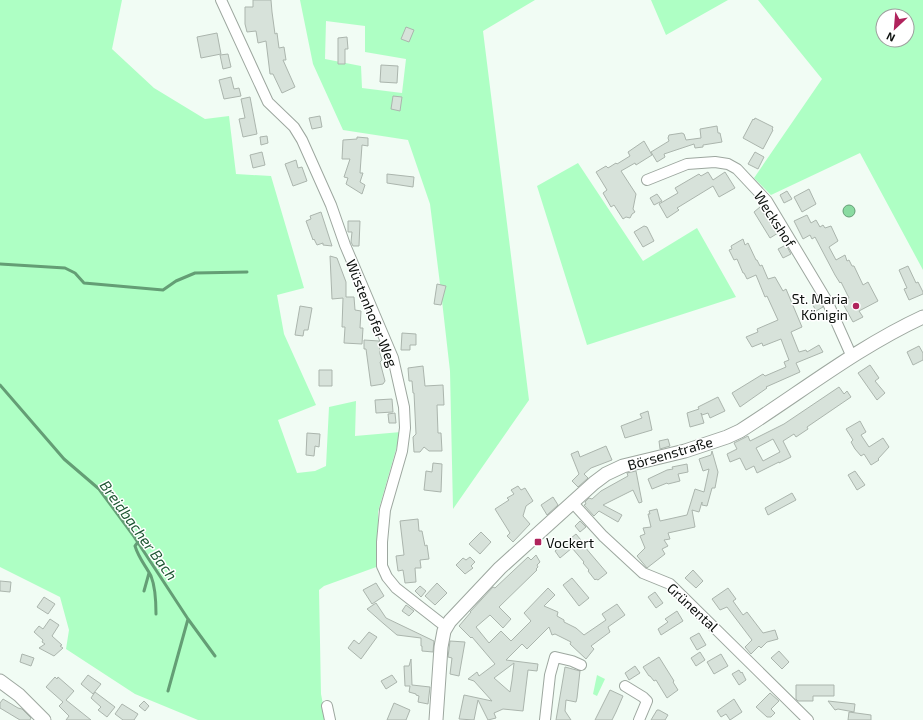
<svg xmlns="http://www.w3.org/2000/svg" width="923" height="720" font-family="'Exo 2',sans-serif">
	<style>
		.green { fill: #aeffc4; fill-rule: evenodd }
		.water { fill: #8adba1; stroke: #649e75 }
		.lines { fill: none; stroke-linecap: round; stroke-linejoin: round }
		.stream { stroke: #649e75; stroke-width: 3 }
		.building { fill: #d7e2da; stroke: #abb5ad; fill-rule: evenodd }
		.street-casing { stroke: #9da79f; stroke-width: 12 }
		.secondary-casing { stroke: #9da79f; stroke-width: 15 }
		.street { stroke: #fff; stroke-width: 10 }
		.secondary { stroke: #fff; stroke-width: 13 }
		.poi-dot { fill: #b0235c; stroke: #fff; stroke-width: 1.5 }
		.labels { text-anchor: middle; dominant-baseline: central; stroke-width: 3; stroke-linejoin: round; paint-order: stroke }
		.street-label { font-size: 14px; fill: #0c100d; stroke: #fff }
		.poi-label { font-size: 14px; fill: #0c100d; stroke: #fff; text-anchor: end }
		.water-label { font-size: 15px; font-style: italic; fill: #1c5631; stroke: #fff }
	</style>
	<rect width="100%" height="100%" fill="#f1fcf4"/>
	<path class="green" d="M0,0h122l-10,49 42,39 51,31 24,-3 7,58 35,2 33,112 -27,7 7,39 32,71 -38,15 19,53 18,-2 11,-5 3,-59 27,-6 -1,35 46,-4 -23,80 1,54 -55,20 -5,4 2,104 5,26h-128l-63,-26 -69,-45 3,-19 -9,-33 -60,-30z
		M300,0h235l-52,31 46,369 -76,109 -3,-138 -9,-79 -11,-88 -22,-64 -65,-10 -30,-66zM326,21l39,5v26l41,7 -4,34 -40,-5 -1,-22 -36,-7z
		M651,0h77l-62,35z
		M758,0h165v270l-63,-117 -89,42 -17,-17 68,-99zM883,16h24v24h-24z
		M578,163l65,98 54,-33 39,69 -149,48 -50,-159z
		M597,675l8,4 -8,17 -4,-2z"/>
	<path class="water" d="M843 211a6 6 0 1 1 12 0a6 6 0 1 1-12 0Z"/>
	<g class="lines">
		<path class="stream" d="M0,264l65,4 10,5 9,10 79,7 13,-9 19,-8 52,-1
			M0,385l64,74 35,30 34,46 55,84 -20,72
			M138,542l-3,4c4,13 11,20 16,30 4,10 5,27 5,38
			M144,591l5,-18
			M188,619l27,37"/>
	</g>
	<path class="building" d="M253,0h18l1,12 3,22 2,-1 2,15 5,-1 2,13h-3l12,27 -13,6 -9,-19h-3l-4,-33 -8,2 -2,-12 -9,1 -2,-8v-17h8z
		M406,27l8,3 -5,12 -8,-3z
		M217,33l4,21 -20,4 -4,-21z
		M347,37l1,12h-3v15h-7v-26z
		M228,54l3,13 -8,2 -3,-14z
		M381,65l17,1 -1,17 -17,-1z
		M231,77l3,12 5,-1 2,8 -17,3 -5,-19z
		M393,96l9,1 -2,14 -9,-2z
		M250,97l7,37 -14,3 -4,-18 6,-1 -4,-19z
		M320,116l2,11 -10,2 -3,-11z
		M755,118l18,9 -1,2 1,1 -10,19 -20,-11 10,-19 1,1z
		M717,126l1,7h2l2,9 -19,3v2l-8,1 -1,-4 -30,10 1,3 -8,5 -6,-10 18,-11 -1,-3 1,-3 13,-2 2,1 2,6 15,-2 -1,-9z
		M267,136l1,7 -7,2 -1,-8z
		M357,137l11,1v8l-6,-1 -2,28h3l-3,9 5,3 -3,9 -16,-10 2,-6 -4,-1 6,-18h-8l1,-19 14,-1z
		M644,141l8,14 -16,10 -1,-2 -14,8 15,23 -3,15 2,3 -3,2 -2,4 -4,-1 -3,2 -9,-14 -3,2 -8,-14 4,-3 -11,-18 10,-6 2,2 8,-5 1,1 13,-8 -2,-4z
		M262,152l3,13 -12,3 -3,-13z
		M755,152l9,5 -6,12 -10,-5z
		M296,160l2,8 4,-1 5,14 -14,5 -8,-22z
		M708,172l5,8 12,-8 10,16 -16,9 -6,-11 -36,22 2,2 -12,8 -8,-14 19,-11 -3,-5 24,-14 2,2z
		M387,174l27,3 -1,10 -26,-4z
		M809,189l7,15 -14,8 -8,-15z
		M787,191l5,8 -8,4 -4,-8z
		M657,194l5,7 -8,4 -4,-7z
		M760,207l5,8 2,-1 11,19 -8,5 -16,-26z
		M321,212l11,34 -9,-1v-2l-6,2 -3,-6 -1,1 -7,-19 5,-2 -1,-3z
		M807,215l4,8 5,-3 4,7 3,-2 2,3 6,-2 7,15 -9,6 7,13 9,-5 2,6 2,-1 3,6h2l9,19 5,-3 10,19 -19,10 4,6 -10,5 -11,-20 7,-4 -8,-16 -1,1 -5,-8 -20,-38 -3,2 -2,-4 -7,4 -9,-18z
		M348,221h12l-1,25h-6l-2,-4 1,-10h-4z
		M644,226l3,1 7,14 -11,6 -9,-15z
		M743,239l2,6 3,-2 8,17h1l3,6 2,-1 6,14 7,-2 8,14 3,-2 16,38 -11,5 8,20 7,-2 1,2 12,-7 4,7 -27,11 4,9 -34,15 1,1 -27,19 -8,-14 31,-19 2,2 21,-9 -2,-5 5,-2 -8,-21 -18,7 -1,-3 -10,4 -6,-10 12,-5 -1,-3 21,-9 -11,-24 -2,1 -9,-22 -9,4 -3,-6h-1l-6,-14 -3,1 -5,-10 3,-1 -1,-3z
		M786,245l5,9 -8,4 -5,-9z
		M330,256l7,2 9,24v15h8l1,13 6,1 -1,17h3l-1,16 -18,-1 1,-16h-3l1,-29 -11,1z
		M908,266l8,17 2,-1 5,10v2l-14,6 -5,-11 3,-1 -8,-18z
		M437,284l9,2 -5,19 -7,-1z
		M819,300l4,7 -7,4 -4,-8z
		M300,306l12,2 -4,22h-4l-1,6 -8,-1z
		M402,333l14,1v11h-6v5h-9z
		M364,340l15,1 1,13 2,6 -2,2 5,19 -2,3 -12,2 -5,-37h-2z
		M919,346l4,7v7l-10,5 -6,-13z
		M870,365l9,13 -4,3 10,12 -8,7 -19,-27z
		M423,366l2,20 18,-1 1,20h-7l1,28h3l1,18h-13l-5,-4 -4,5h-6l-1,-15 3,-3 -2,-41h-1l-1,-12h-3l-1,-13z
		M319,370h13v16h-13z
		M839,387l5,7 3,-3 4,6 -44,30 1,2 -12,8 -2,-3 -11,7 8,16 -12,6v-1l-22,11 -3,-7 -8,4 -6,-12 -10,4 -3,-8 10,-5 -3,-6 14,-7 2,5 34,-17zM773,439l7,13 -17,9 -7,-13z
		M718,397l7,14 -15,7 -2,-5 -6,2 -1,-2 3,10 -14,4 -3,-14 12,-4 -1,-2z
		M392,399l1,13 -17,1 -1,-13z
		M648,411l4,19 -27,8 -4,-12 21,-8 -2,-4z
		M395,413l1,10h-7l-1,-9z
		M860,421l6,11 -5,3 8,12 14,-9 6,9 -11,12 1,1 -8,5 -7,-11 -3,2 -6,-7 -4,-7 2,-2 -7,-11z
		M307,433l13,1 -1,13 -4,-1 -1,10 -8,-1z
		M668,439l2,7 -10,3 -1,-8z
		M606,446l6,14 -21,8 -7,6 4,4 -10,9 -6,-6 7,-7 -8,-20 7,-3 2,6z
		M712,451l6,21 -3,16h-3l-5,18 -5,-1v-3l-3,10 -7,-2 3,17 -27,6 2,6 -6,1 4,6 -6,3 3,5 -18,14 -10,-12 8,-8 -5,-12 5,-2 -2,-6 8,-1 -3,-13h2l-1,-3 8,-2 3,12 27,-6 8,-26 9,3 5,-23 -6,2 -4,-12 12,-4z
		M433,463l9,1 -1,28 -17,-2 2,-19 6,1z
		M687,464l1,8 -10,2 2,7 -12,3 -1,-1 -15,6 -4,-10 19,-9 6,-1 -1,-2z
		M636,471l6,31 -3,1 -6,-13 -30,15 19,10 -4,7 -19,-11 -5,5 -10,-11 2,-1 -1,-2 4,-4 3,1 9,-8 27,-15 -1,-3z
		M855,471l10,14 -8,5 -9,-15z
		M518,486l3,4 4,-2 8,13 -7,5 -3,10 7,8 -17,18 -6,-6 3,-3 -15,-24 14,-9 -2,-2 7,-4 -3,-4z
		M792,493l4,7 -28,15 -3,-7z
		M553,497l5,8 -11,10 -6,-10z
		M418,519l1,12h3l3,15 2,-1 2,14 -9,1 1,8h-6l1,14 -11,1 -2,-13 -5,1 -2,-15 8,-1 -4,-34z
		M580,521l6,6 -6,5 -5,-6z
		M481,532l10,10 -11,12 -11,-10z
		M576,534l9,11 -1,1 23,27 -9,7 -2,-1 -1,1 -7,-9 1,-1 -6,-7 1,-1 -12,-14 -12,10 -5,-7z
		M536,555l4,7 -3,3 1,2 -2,2 1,1 -38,37 12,12 -8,9 -13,-13 -14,12 13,16 12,-12 10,10 20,-20 -7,-8 24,-25 7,7 -11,11 14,6 -1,4 7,4v2l12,6 8,7 22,-15 -4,-6 15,-10 8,11 -17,12 2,5 -19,14 3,3 -8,10 -16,-15 1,-2 -16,-8 -3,1 -3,-8 -22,22 -5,-5 -16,16 32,4 -1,7 -9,-1 -5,41 -20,-2 -9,4 2,5 -8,2 -10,-20 -4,20 -15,-1 5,-24 28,6 -18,-20 -6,-2 9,-7 2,4 16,-12 -23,-27 -1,1 -12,-12 12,-14h-1l23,-25 2,1 33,-31 3,3zM514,663l-2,17 -2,12 -16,-14z
		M470,557l5,5 -4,4 2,2 -8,6 -9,-9 7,-7 3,2z
		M693,570l10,11 -7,7 -11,-10z
		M572,578l17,20 -10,8 -16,-21z
		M0,581l11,1 -1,10 -10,-1z
		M376,583l8,13 -12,8 -9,-14z
		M437,583l10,10 -12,12 -10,-9z
		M420,586l6,5 -5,6 -6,-6z
		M728,588l8,11 -3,2 10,14 4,-3 16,21 12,-3 3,9 -11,3 -6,6 -2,-2 -8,8 -6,-7 7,-7 -25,-33 -7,3 -8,-11z
		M655,592l8,11 -7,5 -8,-11z
		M44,597l11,7 -7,10 -11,-7z
		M376,603l10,15 48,23 -1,11 -11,-1v-5h-1v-8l-24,-3 -13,-11 -17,-15z
		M406,605l8,6 -5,5 -7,-5z
		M677,611l6,10 -22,14 -3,-6 10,-7 -3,-3z
		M50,619l9,6 -7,11 10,9 -2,1 3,2 -9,8 -15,-8 6,-4 -3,-2 1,-2 -9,-8 5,-6 4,3z
		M369,632l8,5 -16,22 -13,-11 6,-8 5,4z
		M699,633l7,12 -9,5 -7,-12z
		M450,641l15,1 -6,34 -9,-2 2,-16 -4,-1z
		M779,651l10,11 -7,7 -11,-11z
		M700,652l5,8 -9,6 -5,-8z
		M22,654l12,4 -3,8 -11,-4z
		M721,654l7,12 -14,8 -7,-12z
		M659,657l15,24 -1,1 5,8 -11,8 -11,-18 -2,1 -4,-5h-1l-6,-9z
		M411,659l1,26 18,2 -2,17 -10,-2 1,-6 -3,-1v-1l-7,-2 1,-6h-5l-1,-20h5z
		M635,666l5,7 -11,7 -4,-7z
		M565,667l15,4 -3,27 -1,4 -10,-2 -1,11 6,9h-15z
		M739,670l2,3 1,-1 4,8 -7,5 -7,-11z
		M88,675l13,9 -8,10 -12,-10z
		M392,675l5,7 -11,7 -5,-8z
		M55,677l2,2 1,-2 16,14 -8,9 25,20h-25l3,-4 -10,-10 4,-4 -17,-15z
		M796,685h38v11h-21v5h-15l-2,-2z
		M610,690l13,6 -7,16 -4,8h-17z
		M95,692l20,15 -8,10 -9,-7 3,-3 -10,-9z
		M770,693l9,8 -8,8 4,4 -4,4h-4l-11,-10z
		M3,699l15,9 4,1 9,9 -1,2h-10l-20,-12v-5z
		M734,699l8,13 -12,8 -4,-6 -5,3 -4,-6z
		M144,701l5,5 -4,5 -6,-5z
		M828,701l27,3 -1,8 -16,-3 -3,1z
		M394,703l16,7 -4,10h-19z
		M122,704l16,10 -4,6h-11l-8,-6z
		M657,710h2l9,5 -3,5h-14z
		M849,712l22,3v5h-23z"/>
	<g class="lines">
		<defs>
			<path id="street" d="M221,0l47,102 26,25 8,13 29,65 14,40 48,113 11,49 1,21 -3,23 -17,59 -3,32v24l5,11 9,11 50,39
				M647,180l40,-16 28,-2 13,2 9,5 30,32 60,100 25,56
				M572,502l31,34 40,37 27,11 138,136
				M625,686l18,11 4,4 -8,19
				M327,706l3,14
				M545,720l5,-45 5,-18 17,4 9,4"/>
			<path id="secondary" d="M0,681l19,14 25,25
				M436,720l5,-73 3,-16 6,-10 50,-53 94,-85 12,-9 17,-8 62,-15 42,-14 13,-6c60,-38 118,-84 183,-114"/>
		</defs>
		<use href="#street" class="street-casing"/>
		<use href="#secondary" class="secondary-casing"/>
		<use href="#street" class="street"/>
		<use href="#secondary" class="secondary"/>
	</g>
	<g class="poi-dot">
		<circle cx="856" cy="306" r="4"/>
		<rect x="534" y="538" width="8" height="8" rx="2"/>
	</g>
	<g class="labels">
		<g class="street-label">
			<text transform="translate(775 219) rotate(57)">Weckshof</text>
			<text transform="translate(372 313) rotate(68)">Wüstenhofer Weg</text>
			<text transform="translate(670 453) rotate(-16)">Börsenstraße</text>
			<text transform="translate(693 607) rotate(43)">Grünental</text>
		</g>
		<g class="poi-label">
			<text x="848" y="298">St. Maria<tspan x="848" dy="16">Königin</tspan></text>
			<text x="546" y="542" text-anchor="start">Vockert</text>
		</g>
		<g class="water-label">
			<text transform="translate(139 530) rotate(54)">Breidbacher Bach</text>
		</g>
	</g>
	<g transform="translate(895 28) rotate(206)"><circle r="19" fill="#ffffff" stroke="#9e9f9e"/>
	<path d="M0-3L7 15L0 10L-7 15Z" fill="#b0235c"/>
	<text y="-6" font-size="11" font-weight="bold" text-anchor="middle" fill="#0c100d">N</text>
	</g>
</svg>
